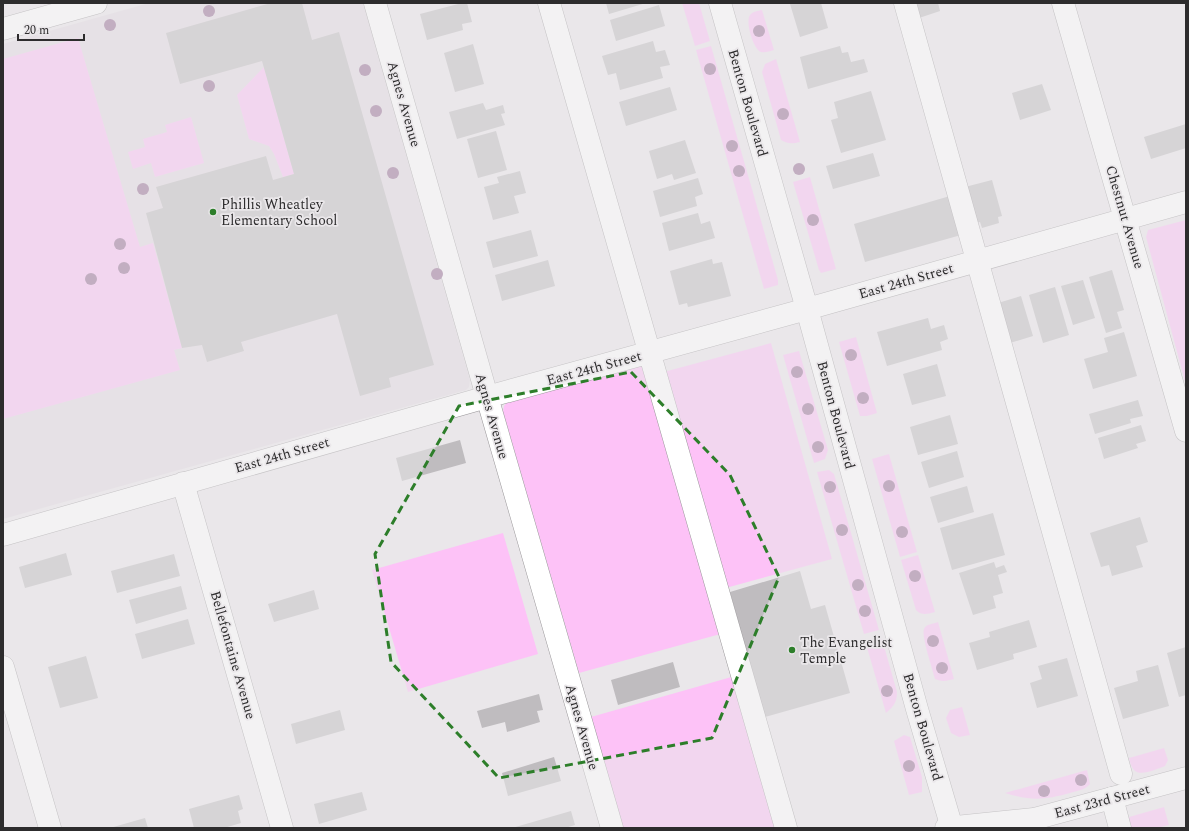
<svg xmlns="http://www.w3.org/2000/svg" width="1189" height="831" font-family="Spectral,serif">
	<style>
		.built { fill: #e3dae2 }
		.green { fill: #fdc2f7 }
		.building { fill: #bfbcbf }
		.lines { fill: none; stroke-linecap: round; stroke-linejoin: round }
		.minor-casing { stroke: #9b989b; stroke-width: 23 }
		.major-casing { stroke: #9b989b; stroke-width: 23 }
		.minor { stroke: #fff; stroke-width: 22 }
		.major { stroke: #fff; stroke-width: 22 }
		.tree { fill: #926990 }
		.marked { fill: none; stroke: #2d7e2a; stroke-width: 3; stroke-dasharray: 8 5; stroke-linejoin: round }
		.poi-dot { fill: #2d7e2a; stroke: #eae7ea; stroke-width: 1.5 }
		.labels { text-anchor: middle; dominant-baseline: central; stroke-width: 3.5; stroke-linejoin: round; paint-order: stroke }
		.street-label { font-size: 14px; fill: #2d2c2d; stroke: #eae7ea }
		.poi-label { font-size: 14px; fill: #2d2c2d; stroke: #eae7ea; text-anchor: start }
	</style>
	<rect width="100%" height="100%" fill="#eae7ea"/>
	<path class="built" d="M149,3h214l107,377 -1,7 -3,3 -463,129v-475z"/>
	<path class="green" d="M682,3h17l11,38 -15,5z
		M762,10l12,40c-4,1 -9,3 -13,2 -8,-3 -16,-31 -11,-37 3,-4 8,-4 12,-5z
		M78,38l62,209 13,-4 29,105 -8,2 6,20 -177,49v-360z
		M711,46l67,234v5l-14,4 -68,-239z
		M776,59l24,83c-8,2 -12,2 -19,-2l-19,-68 3,-8z
		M264,67l30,107 -11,3 -9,-23 -5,-8 -20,-7 -12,-44z
		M191,117l13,46 -49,14 -4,-14 -18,6 -5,-17 17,-5 -2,-8 24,-7 -2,-7z
		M810,177l26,92 -15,4 -2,-3 -26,-88z
		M1186,220v165l-40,-148 2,-7z
		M856,337l21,76 -10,3h-7l-21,-74z
		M771,343l61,216 -110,30 -62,-216z
		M799,351l29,99 -3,9 -11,4 -31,-108z
		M647,363l77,270 -145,40 -76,-261 1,-6 5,-6z
		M889,454l28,98 -17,5 -28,-98z
		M829,470l5,4 45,156 -15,4 -47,-162z
		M503,533l35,121 -130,38 -36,-122z
		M918,555l17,57c-8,2 -13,4 -19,-2l-15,-50z
		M938,622l16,57c-7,2 -12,3 -19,0 -2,-9 -14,-43 -11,-50 2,-5 9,-5 14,-7z
		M882,639l15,53c0,10 -3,14 -11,21l-20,-69z
		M735,676l43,152h-155l-32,-111z
		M962,707l8,28 -11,2 -8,-4 -5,-15 4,-8z
		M904,735l6,2 12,40v15l-13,3 -15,-54z
		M1164,748l4,12 -3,6c-8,3 -25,11 -31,4 -3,-3 -4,-8 -5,-12z
		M1087,770l3,14c-5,6 -13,7 -20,9 -25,7 -39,8 -65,0z
		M1164,807l5,18 -12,3h-30l-1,-8 3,-3z"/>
	<path class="building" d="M271,3h31l10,37 27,-8 95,333 -45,13 2,9 -31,9 -23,-82 -96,28 3,9 -37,11 -5,-17 -20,3 -36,-135 17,-5 -7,-21 110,-31 7,24 21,-6 -32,-113 -82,23 -14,-51z
		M462,3h5l5,19 -10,2 1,6 -36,10 -7,-26z
		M606,3h40l-37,11z
		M794,3h27l7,25 -28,9 -10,-33z
		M915,3h23l2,8 -21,7z
		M659,5l6,21 -49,15 -6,-21z
		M653,41l3,11 9,-2 5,15 -10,2 3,11 -43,12 -4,-17 -8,2 -6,-19z
		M473,44l11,40 -29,8 -11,-39z
		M840,46l2,7 6,-1 3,10 13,-3 4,13 -60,17 -8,-32z
		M1042,84l9,26 -31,10 -8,-27z
		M670,87l7,23 -51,16 -7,-24z
		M871,91l15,49 -45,13 -10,-33 7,-2 -4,-16z
		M483,103l3,7 17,-5 2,8 -4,1 4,11 -48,14 -8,-27z
		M1186,124v24l-35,11 -7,-22z
		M496,131l11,39 -29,8 -11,-39z
		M685,140l11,33 -22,7 -2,-6 -15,5 -8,-28z
		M873,153l7,23 -47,13 -7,-23z
		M520,171l6,22 -12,3 5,17 -26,7 -9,-33 15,-4 -2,-6z
		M698,178l5,16 -8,3 2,9 -37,11 -7,-26z
		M992,180l10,36 -4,1 1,6 -17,5 -2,-6 -5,1 -10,-36z
		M950,196l11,39 -96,27 -11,-38z
		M698,213l3,11 9,-3 5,17 -46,13 -7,-28z
		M531,230l7,26 -45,12 -7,-26z
		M712,259l1,5 9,-2 9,34 -43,11 -1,-4 -8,2 -9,-34z
		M548,260l7,26 -53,15 -7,-26z
		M1112,270l12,40 -7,2 5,16 -16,5 -17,-56z
		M1083,280l12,38 -22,7 -12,-39z
		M1055,287l14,48 -26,8 -14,-48z
		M1021,296l12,40 -23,7 -12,-40z
		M928,318l3,11 13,-4 4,14 -8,3 2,8 -55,16 -10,-34z
		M1124,332l13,44 -44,13 -9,-30 24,-7 -4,-14z
		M937,364l9,32 -34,9 -9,-31z
		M1138,400l5,16 -13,3 1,4 -36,11 -6,-20z
		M950,415l8,29 -40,11 -8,-28z
		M1141,425l5,16 -10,3 2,4 -34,11 -6,-21z
		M460,440l6,23 -64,18 -6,-23z
		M957,451l7,26 -35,11 -8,-26z
		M967,486l7,26 -36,11 -8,-26z
		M993,513l12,42 -53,15 -12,-42z
		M1140,517l8,25 -12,4 7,21 -31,9 -3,-11 -8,2 -11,-34z
		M66,553l6,22 -47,13 -6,-21z
		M174,554l6,22 -63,17 -6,-22z
		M994,562l2,6 8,-3 3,7 -9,3 5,18 -10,3 3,12 -23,7 -14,-42z
		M800,571l11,38 14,-4 25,88 -85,24 -35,-125z
		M181,586l6,23 -51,15 -7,-24z
		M314,590l5,19 -45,13 -6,-18z
		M188,619l7,25 -53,15 -7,-25z
		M1029,620l8,27 -24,7 1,5 -37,11 -8,-27 21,-6 -1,-5z
		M1186,647v48l-7,2 -12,-44z
		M86,656l12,42 -38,10 -12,-41z
		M1067,658l11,38 -41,12 -7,-25 12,-4 -4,-13z
		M673,662l7,25 -62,18 -7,-25z
		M1158,665l11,41 -46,13 -9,-31 24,-7 -2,-10z
		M539,694l4,16 -6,1 3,11 -33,10 -2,-10 -23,6 -5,-17z
		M340,710l5,20 -49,14 -5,-20z
		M554,757l7,24 -53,15 -6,-23z
		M362,792l5,18 -48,14 -5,-20z
		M239,795l4,14 -5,2 3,12 -17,5h-30l-5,-19z
		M571,811l4,14 -10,3h-53z
		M145,818l3,10h-38z"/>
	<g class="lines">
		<defs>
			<path id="minor" d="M375,3l117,411 120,414
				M549,3l237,825
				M720,3l87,306 110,400 35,119
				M905,3l216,771
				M1063,3l123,428
				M3,29l93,-26
				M183,483l99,345
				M3,535l484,-138 320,-88 379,-107
				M3,667l47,161
				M1112,798l8,30"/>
			<path id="major" d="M946,828l88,-9 152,-41"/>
		</defs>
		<use href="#minor" class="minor-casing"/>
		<use href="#major" class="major-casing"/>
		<use href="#minor" class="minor"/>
		<use href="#major" class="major"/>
	</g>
	<g class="tree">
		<circle cx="209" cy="11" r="6"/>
		<circle cx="110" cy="25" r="6"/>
		<circle cx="759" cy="31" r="6"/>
		<circle cx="710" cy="69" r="6"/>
		<circle cx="365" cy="70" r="6"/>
		<circle cx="209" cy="86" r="6"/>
		<circle cx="376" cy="111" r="6"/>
		<circle cx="783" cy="114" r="6"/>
		<circle cx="732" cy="146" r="6"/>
		<circle cx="799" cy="169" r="6"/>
		<circle cx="739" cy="171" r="6"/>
		<circle cx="393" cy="173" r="6"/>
		<circle cx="143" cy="189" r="6"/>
		<circle cx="813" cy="220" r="6"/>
		<circle cx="120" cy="244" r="6"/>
		<circle cx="124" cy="268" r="6"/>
		<circle cx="437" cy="274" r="6"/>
		<circle cx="91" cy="279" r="6"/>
		<circle cx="851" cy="355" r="6"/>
		<circle cx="797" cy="372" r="6"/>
		<circle cx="863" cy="398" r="6"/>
		<circle cx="808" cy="409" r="6"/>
		<circle cx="818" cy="447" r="6"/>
		<circle cx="889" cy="486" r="6"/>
		<circle cx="830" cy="487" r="6"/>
		<circle cx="842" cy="530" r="6"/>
		<circle cx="902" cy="532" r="6"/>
		<circle cx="915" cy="576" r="6"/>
		<circle cx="858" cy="585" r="6"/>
		<circle cx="865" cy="611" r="6"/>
		<circle cx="933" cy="641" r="6"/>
		<circle cx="942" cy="668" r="6"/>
		<circle cx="887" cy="691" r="6"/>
		<circle cx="909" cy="766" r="6"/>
		<circle cx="1081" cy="780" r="6"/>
		<circle cx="1044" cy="791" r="6"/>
	</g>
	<path d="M0 0H1189V831H0ZM631,372l99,103 49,102 -67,161 -213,40 -108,-116 -16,-108 84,-148z" fill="#eae7ea" fill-opacity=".55" fill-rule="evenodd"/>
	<path class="marked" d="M631,372l99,103 49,102 -67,161 -213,40 -108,-116 -16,-108 84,-148z"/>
	<g class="poi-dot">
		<circle cx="213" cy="212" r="4"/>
		<circle cx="792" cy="650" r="4"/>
	</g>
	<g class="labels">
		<g class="street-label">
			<text transform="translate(748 103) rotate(74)">Benton Boulevard</text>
			<text transform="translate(404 104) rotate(74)">Agnes Avenue</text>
			<text transform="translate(1125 217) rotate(74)">Chestnut Avenue</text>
			<text transform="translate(906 281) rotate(-16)">East 24th Street</text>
			<text transform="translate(594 368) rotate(-15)">East 24th Street</text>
			<text transform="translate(836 415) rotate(75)">Benton Boulevard</text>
			<text transform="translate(492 416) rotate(74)">Agnes Avenue</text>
			<text transform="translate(282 455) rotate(-16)">East 24th Street</text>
			<text transform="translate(233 655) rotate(74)">Bellefontaine Avenue</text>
			<text transform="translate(582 727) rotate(74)">Agnes Avenue</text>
			<text transform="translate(923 727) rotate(74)">Benton Boulevard</text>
			<text transform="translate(1102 801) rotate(-15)">East 23rd Street</text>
		</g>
		<g class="poi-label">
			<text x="221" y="204">Phillis Wheatley<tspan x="221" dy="16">Elementary School</tspan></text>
			<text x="800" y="642">The Evangelist<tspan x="800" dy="16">Temple</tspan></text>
		</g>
	</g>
	<rect width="1189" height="831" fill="none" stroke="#2d2c2d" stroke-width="8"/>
	<path d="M18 34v6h66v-6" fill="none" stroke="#2d2c2d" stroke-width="2"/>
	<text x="24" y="34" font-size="12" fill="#2d2c2d" stroke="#eae7ea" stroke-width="3" paint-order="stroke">20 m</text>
</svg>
